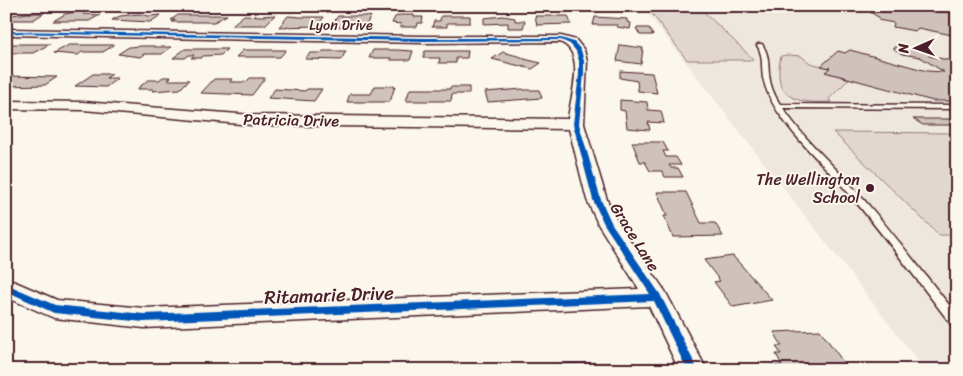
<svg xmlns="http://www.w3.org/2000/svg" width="963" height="376" font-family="Sriracha,sans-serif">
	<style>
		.built { fill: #eee7de }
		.green { fill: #e2d7d0; stroke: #967b7e }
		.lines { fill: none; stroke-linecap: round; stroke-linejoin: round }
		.stream { stroke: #907477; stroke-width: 3 }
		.building { fill: #cfc2bc; stroke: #4a1f2b }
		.service-casing { stroke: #4a1f2b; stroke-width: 3 }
		.minor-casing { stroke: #4a1f2b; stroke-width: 3 }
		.service { fill: #fbf7ec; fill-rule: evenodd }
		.minor { fill: #fbf7ec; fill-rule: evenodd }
		.cycleway-casing { stroke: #fbf7ec; stroke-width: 3 }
		.cycleway { fill: #0057b8; fill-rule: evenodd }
		.poi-dot { fill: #4a1f2b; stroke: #fbf7ec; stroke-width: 2 }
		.labels { text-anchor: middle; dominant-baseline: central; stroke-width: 4; stroke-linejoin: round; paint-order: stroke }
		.far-street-label { font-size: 14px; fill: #4a1f2b; stroke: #fbf7ec }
		.street-label { font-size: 16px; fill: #4a1f2b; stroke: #fbf7ec }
		.poi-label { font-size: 16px; fill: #4a1f2b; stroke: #fbf7ec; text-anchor: end }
		.near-street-label { font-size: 19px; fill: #4a1f2b; stroke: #fbf7ec }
	</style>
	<rect width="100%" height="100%" fill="#fbf7ec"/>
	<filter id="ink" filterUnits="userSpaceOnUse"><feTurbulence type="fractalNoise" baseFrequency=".02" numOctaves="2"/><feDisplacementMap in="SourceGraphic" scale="10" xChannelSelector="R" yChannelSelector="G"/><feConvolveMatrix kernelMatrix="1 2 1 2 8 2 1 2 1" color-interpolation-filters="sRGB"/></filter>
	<g filter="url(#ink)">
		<path class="built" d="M642,6h315v364h-32z"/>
		<path class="green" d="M647,7l53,1 54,52h-67z
			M788,55l13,1 9,7 20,5 -4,4 23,7 -20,20 2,3c-22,1 -50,1 -52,-26 0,-7 0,-14 2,-20z
			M833,132l124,1v102h-18z"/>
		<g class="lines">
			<path class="stream" d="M383,6l4,3 -1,4"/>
		</g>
		<path class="building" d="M75,12h11l-3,2 17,1 -11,6h-36l12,-7z
			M870,12h87v24l-39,-8 -3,3 -22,-4 1,-4 -16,-3 2,-2z
			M28,13h16l-11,7h-27v-2l6,-3z
			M139,14l10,2 12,-1 -11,7 -38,-2 8,-4z
			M178,15h49l-13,7h-42l3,-2h-4z
			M244,15l18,1 13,-1 -10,10h-33z
			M400,15h14v2h9l-1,6h-4l-1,4h-17l1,-3 -9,-1 3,-6z
			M288,16l13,1h23l-7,9 -38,1z
			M338,16h33l-5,9h-11l2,-3h-10l-3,5h-14z
			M441,16h29v7h-23v4h-15l2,-6h6z
			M503,16l12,2v3h10l-2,7h-15v-5l-24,1v-6z
			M535,16h33l3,8 -34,1z
			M595,17l32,2v3l4,1 -1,6 -13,-2v-2h-24z
			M636,28h13l4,7h-13z
			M6,44h44l-17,9h-27z
			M69,45h45l-11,7h-21l-4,3 -24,-2z
			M620,45l23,3 -2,16 -24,-3z
			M142,46h13l-1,1h17l-9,7h-18l-4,3 -22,-3 11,-7z
			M904,46l14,2 11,5v3l28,6v39h-24l-108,-29 5,-4 -9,-2 17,-15 7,2 5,-3 77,21 17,1 -24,-15 -18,-3 -8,-5v-2z
			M185,49h42l-6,6 -18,1 -2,2h-10l3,-3h-5l-4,3h-12z
			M243,50h43l-6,7h-44z
			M373,50h23l17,1 -3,9h-20l1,-2h-22z
			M323,51h23l-5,9 -36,-1 5,-6h11z
			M425,51h43l-1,7h-11v5h-17l1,-5h-17z
			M503,52l22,6 -1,1 17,4 -9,6 -40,-10z
			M620,71l32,2 5,20 -19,-2 -1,-10 -17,-3z
			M93,74h19l-6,4h12l-12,9 -31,-1z
			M8,76l49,1 -12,8 -39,1v-8z
			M163,77h8l-3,3h21l-9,9 -28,2 2,-2h-17l11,-9h11z
			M250,78h15l-13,17 -51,-2 13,-14h18l-2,3h16z
			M375,86h20l-5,16h-43l3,-8h21z
			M450,87h19v7h-17l-1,7h-45l4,-12h40z
			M275,89l30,2 2,-2h15l-8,12 -46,-3z
			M523,89l1,1h15l3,8 -54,4 -3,-10z
			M620,100l27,2 1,8 13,1 3,12 -16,-1 2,8 -23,-2 -2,-17 -5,-1z
			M913,119h44v6h-34z
			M632,142h31l5,9h-5l3,6h10l5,8h-12l2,3h7l5,9h-18l-3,-6h-12l-5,-9h-5z
			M657,192h29l15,31h14l8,13 -50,1 -9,-21h3z
			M733,256l39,44 -39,7 -19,-25 6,-1 -16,-21z
			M820,330l29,40h-77l-3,-4 13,-1 -6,-11h5l-5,-8h6l-8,-14z
			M621,362l2,8h-87l-1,-5z
			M499,366l1,4h-61v-3z
			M15,368h89l-90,2z"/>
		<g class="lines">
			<defs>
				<path id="service" d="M758,44h4c7,11 6,17 7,30 1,11 5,21 11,30l177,1v4l-174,-1c19,29 45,52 68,77 37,41 71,86 106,130v14l-4,-2c-35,-46 -70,-93 -108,-138 -22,-25 -48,-48 -67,-77 -7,-11 -12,-21 -15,-34 -2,-13 1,-21 -6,-33z"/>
				<path id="minor" d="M6,29l416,7h139l15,4 8,10 3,11 -3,63 23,76 11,23 47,68 42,79h-28l-30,-64 -505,22 -90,-10 -48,-21v-19l51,22 87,8 495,-19 -41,-65 -11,-24 -18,-71 -317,-4 -169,-15 -77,-1v-8l77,1 169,13 316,4c2,-21 19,-67 -8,-77l-138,1 -416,-8z"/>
			</defs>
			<use href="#service" class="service-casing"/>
			<use href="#minor" class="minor-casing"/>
			<use href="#service" class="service"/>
			<use href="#minor" class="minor"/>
			<defs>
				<path id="cycleway" d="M6,31l416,7h139l13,4 7,8 3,11v13l-5,50 22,76 11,24 48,70 38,76h-11l-33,-69 -510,21 -90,-9 -48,-22v-7l49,21 89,9 506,-20 -46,-70 -11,-24 -20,-76 6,-50v-13l-3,-10 -6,-7 -9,-4 -139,1 -416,-8z"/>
			</defs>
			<use href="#cycleway" class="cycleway-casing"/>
			<use href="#cycleway" class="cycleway"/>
		</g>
	</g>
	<circle class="poi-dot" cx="870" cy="188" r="5"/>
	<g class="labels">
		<g class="far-street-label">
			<text x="341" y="25">Lyon Drive</text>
		</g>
		<g class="street-label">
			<text transform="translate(291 120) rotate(1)">Patricia Drive</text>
			<text transform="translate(635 237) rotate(58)">Grace Lane</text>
		</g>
		<g class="poi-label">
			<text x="860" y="179">The Wellington<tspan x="860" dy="18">School</tspan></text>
		</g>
		<g class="near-street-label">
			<text transform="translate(329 295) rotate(-2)">Ritamarie Drive</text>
		</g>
	</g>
	<rect width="963" height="376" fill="none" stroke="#fbf7ec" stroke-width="25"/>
	<rect x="12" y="12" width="938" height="351" fill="none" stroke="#4a1f2b" stroke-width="2" filter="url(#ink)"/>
	<g transform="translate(916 48) rotate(268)" stroke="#fbf7ec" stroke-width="4" paint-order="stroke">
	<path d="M0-4L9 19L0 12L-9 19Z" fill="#4a1f2b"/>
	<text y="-8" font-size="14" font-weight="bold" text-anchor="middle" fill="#4a1f2b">N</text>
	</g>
</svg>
